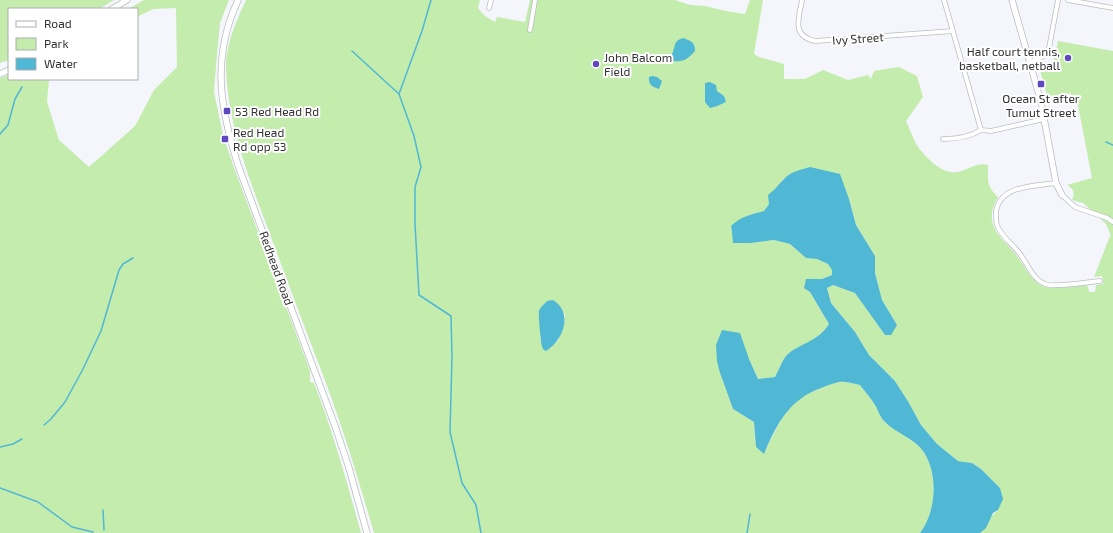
<svg xmlns="http://www.w3.org/2000/svg" width="1113" height="533" font-family="'Exo 2',sans-serif">
	<style>
		.green { fill: #c4ecad; fill-rule: evenodd }
		.water { fill: #50b7d4 }
		.lines { fill: none; stroke-linecap: round; stroke-linejoin: round }
		.stream { stroke: #50b7d4; stroke-width: 1.5 }
		.street-casing { stroke: #bbbdc2; stroke-width: 5.5 }
		.secondary-casing { stroke: #bbbdc2; stroke-width: 7 }
		.street { stroke: #fff; stroke-width: 4 }
		.secondary { stroke: #fff; stroke-width: 5.5 }
		.poi-dot { fill: #6047c0; stroke: #fff; stroke-width: 1.5 }
		.labels { text-anchor: middle; dominant-baseline: central; stroke-width: 4; stroke-linejoin: round; paint-order: stroke }
		.street-label { font-size: 12px; fill: #323234; stroke: #fff }
		.poi-label { font-size: 12px; fill: #323234; stroke: #fff; text-anchor: start }
	</style>
	<rect width="100%" height="100%" fill="#f4f6fc"/>
	<path class="green" d="M0,0h114l-15,9h-90v51l-9,3z
		M144,0h85l-9,23 -3,31 -3,38 4,19 5,24 10,30 77,206v11l4,1c19,49 33,99 47,150h-361v-455l9,-3v4h40l-2,23 12,38 30,27 46,-41 19,-36 23,-23 -1,-59 -23,1 -16,8v-8h-9z
		M246,0h234l-2,8 7,8 10,6 2,-5 28,5 5,-22h145l15,5 15,1 21,5 19,3 5,-14h13l-9,54 5,3 25,7v15h21l18,-9 25,10 20,-5 3,4 3,-8 25,-4 18,9 6,21 -17,24c3,7 6,14 9,21 7,12 27,34 43,30 11,-2 18,-10 30,-7 0,15 -2,21 10,32 -5,9 -9,19 -4,30 4,11 16,19 23,29 7,9 12,22 23,29 10,6 35,1 46,0l2,2 1,5h6l1,-7 7,-1 -1,-8 -8,1 16,-41h1l-5,-12 -16,-15 -7,-6 -11,-3c3,-7 2,-11 -5,-15l25,-7 -14,-73 -9,-2 2,-10 -23,7 -9,-34 15,-5 4,-20 55,10v482h-133c7,-7 10,-17 18,-23l2,-22 -19,-19 -9,-6 -14,-2 -21,-17 -16,-19 -12,-22 -14,-22 -26,-26 -14,-23 -24,-29 -4,-15 6,-3 22,8 30,42 12,-10 -15,-25 -7,-27v-17l-19,-31 -7,-26 -65,-21 -7,10 -8,7v9l-5,7 -14,4 -19,11 1,6 19,11 23,-3 16,4 16,14 11,1 11,5 4,6v5l-10,4h-16l4,13 19,32c-11,17 -24,18 -40,29 -6,4 -10,17 -14,24l-17,2 -9,-20 -29,14 13,36 21,13 2,25 8,6c16,-31 23,-54 60,-66 4,-2 10,-5 15,-5 6,-1 15,2 21,3 5,7 11,13 15,20 3,5 5,12 9,16 11,12 30,17 39,30 16,23 13,61 -3,82h-546c-17,-59 -35,-118 -58,-176 -17,-45 -34,-90 -51,-136 -18,-49 -38,-101 -39,-155 0,-21 11,-47 20,-66zM547,301l18,13 -1,11 -6,16 -18,-3 1,-7 -2,-20z"/>
	<path class="water" d="M683,38c8,3 12,4 12,13 -9,10 -12,11 -26,10v-3c8,-8 2,-17 14,-20z
		M652,76l5,1 5,4 -3,8c-6,-2 -11,-4 -10,-12z
		M710,82l6,3 1,6 7,5 2,6 -9,4 -7,2 -5,-6v-19z
		M810,167l30,7 9,25 7,26 19,31v17l7,27 15,25 -6,10h-6l-30,-42 -22,-8 -6,3 4,15 24,29 14,23 26,26 14,22 12,22 16,19 21,17 14,2 9,6 19,19 3,11 -5,11 -5,3 -7,15 -6,5h-60c16,-21 19,-59 3,-82 -9,-13 -28,-18 -39,-30 -4,-4 -6,-11 -9,-16 -4,-7 -10,-13 -15,-20 -6,-1 -15,-4 -21,-3 -5,1 -11,3 -15,5 -34,11 -47,36 -60,67l-8,-7 -2,-25 -21,-13 -13,-36 -3,-12 -1,-16 6,-15 18,3 9,26 9,20 17,-2c4,-7 8,-20 14,-24 15,-11 29,-12 40,-29l-19,-32 -6,-4 2,-9h16l10,-4v-5l-4,-6 -11,-5 -11,-1 -16,-14 -16,-4 -23,3h-18l-1,-11 -1,-6c9,-9 21,-12 33,-15l5,-7 -1,-9c8,-6 10,-10 16,-16 7,-8 17,-9 26,-12z
		M553,300c21,13 10,41 -7,51 -3,-2 -3,-1 -4,-5 -1,-2 -4,-33 -3,-35 1,-3 5,-7 8,-10z"/>
	<g class="lines">
		<path class="stream" d="M352,51l47,43 15,42 7,31 -6,20v37l4,71 32,21 1,41 -2,75 12,51 14,22 5,28
			M399,94l23,-63 9,-31
			M0,134l8,-9 7,-26 7,-12
			M1106,142l7,3
			M44,425l7,-6 14,-17 18,-33 18,-38 18,-61 4,-6 10,-6
			M0,447l13,-3 9,-5
			M0,488l38,14 34,25 21,5
			M103,510l1,20
			M747,533l3,-19"/>
		<defs>
			<path id="street" d="M802,0c-3,18 -11,36 13,41l138,-10
				M944,0l37,130
				M1068,0l45,8
				M489,8l2,-8
				M530,30l5,-30
				M1029,62c10,-3 16,-5 20,-14l9,-48
				M981,130l10,1 53,-12
				M943,139c13,0 27,-2 38,-9
				M1056,183c-21,3 -58,2 -60,30 0,4 0,9 1,12 4,12 16,19 23,29 7,9 13,26 25,30 11,4 42,-2 55,-3
				M1062,195l13,12 32,11 6,4"/>
			<path id="secondary" d="M238,0c-27,59 -18,109 1,168l96,258 14,42 18,65
				M1012,0l29,102 15,81 6,12
				M112,9l15,-9
				M0,74l9,-4"/>
		</defs>
		<use href="#street" class="street-casing"/>
		<use href="#secondary" class="secondary-casing"/>
		<use href="#street" class="street"/>
		<use href="#secondary" class="secondary"/>
	</g>
	<g class="poi-dot">
		<circle cx="1068" cy="58" r="4"/>
		<circle cx="596" cy="64" r="4"/>
		<rect x="1037" y="80" width="8" height="8" rx="2"/>
		<rect x="223" y="107" width="8" height="8" rx="2"/>
		<rect x="221" y="135" width="8" height="8" rx="2"/>
	</g>
	<g class="labels">
		<g class="street-label">
			<text transform="translate(858 38) rotate(-4)">Ivy Street</text>
			<text transform="translate(277 268) rotate(70)">Redhead Road</text>
		</g>
		<g class="poi-label">
			<text x="1060" y="51" text-anchor="end">Half court tennis,<tspan x="1060" dy="14">basketball, netball</tspan></text>
			<text x="604" y="57">John Balcom<tspan x="604" dy="14">Field</tspan></text>
			<text x="1041" y="98" text-anchor="middle">Ocean St after<tspan x="1041" dy="14">Tumut Street</tspan></text>
			<text x="235" y="111">53 Red Head Rd</text>
			<text x="233" y="132">Red Head<tspan x="233" dy="14">Rd opp 53</tspan></text>
		</g>
	</g>
	<rect x="8" y="8" width="130" height="72" fill="#ffffff" stroke="#adadae"/>
	<rect x="16" y="21" width="20" height="6" fill="#ffffff" stroke="#adadae"/>
	<text x="44" y="28" font-size="12" fill="#323234">Road</text>
	<rect x="16" y="38" width="20" height="12" fill="#c4ecad" stroke="#adadae"/>
	<text x="44" y="48" font-size="12" fill="#323234">Park</text>
	<rect x="16" y="58" width="20" height="12" fill="#50b7d4" stroke="#adadae"/>
	<text x="44" y="68" font-size="12" fill="#323234">Water</text>
</svg>
